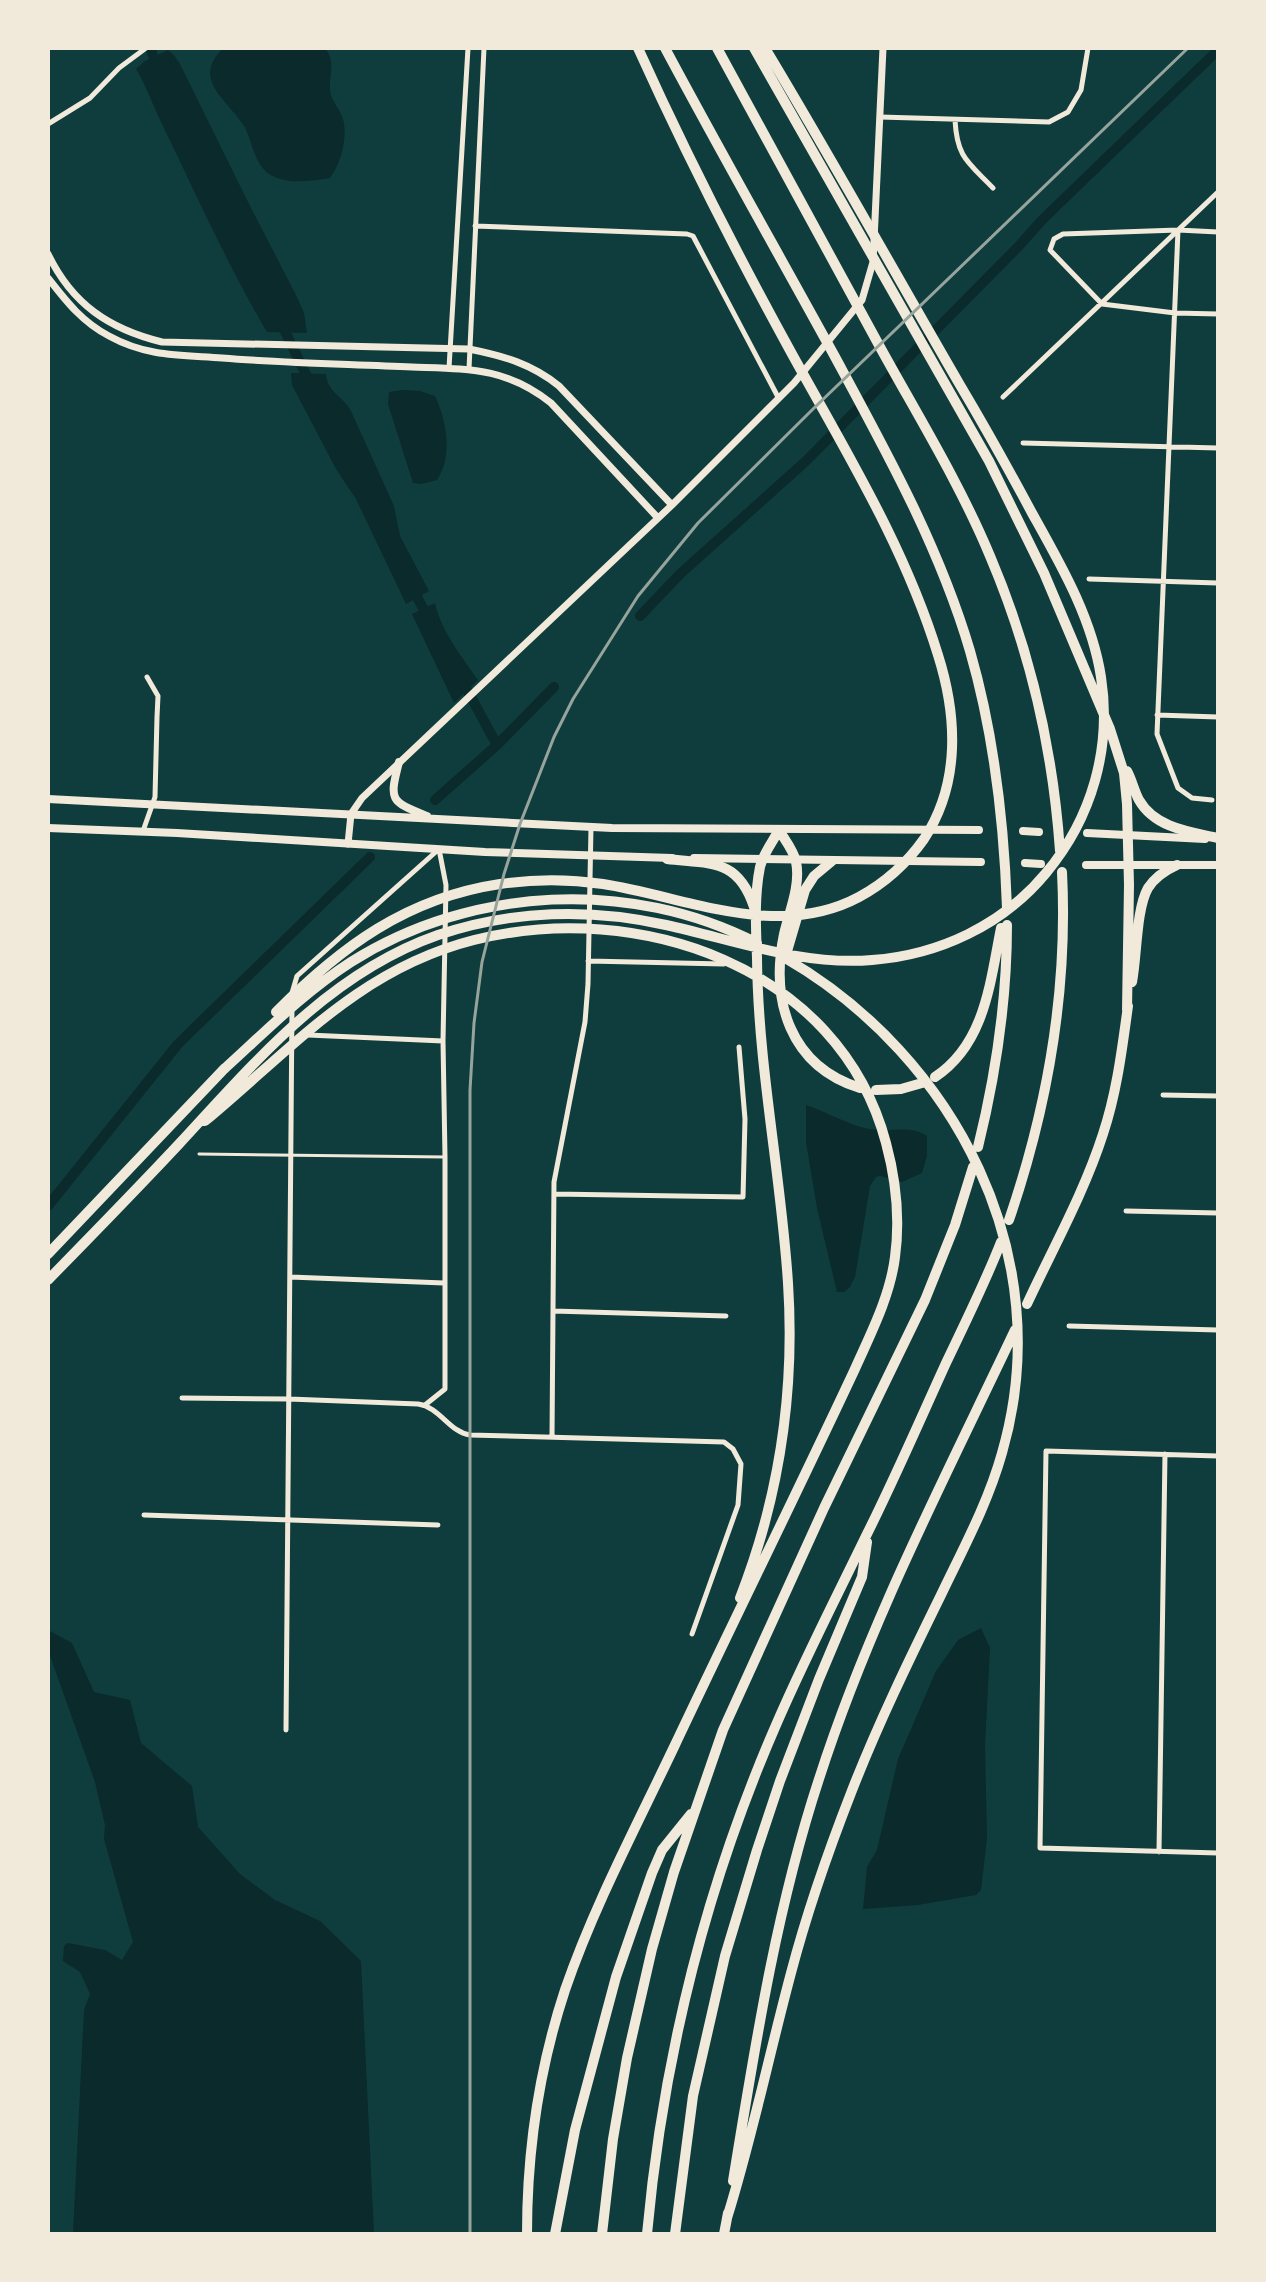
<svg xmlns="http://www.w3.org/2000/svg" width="1266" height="2282" font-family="Figtree,sans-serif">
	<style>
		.water { fill: #0a2a2b }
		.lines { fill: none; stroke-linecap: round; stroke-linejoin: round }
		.canal { stroke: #0a2a2b; stroke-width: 10 }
		.service { stroke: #f1e9da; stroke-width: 3 }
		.minor { stroke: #f1e9da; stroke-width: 5 }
		.tertiary { stroke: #f1e9da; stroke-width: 7 }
		.primary { stroke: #f1e9da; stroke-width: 8 }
		.motorway { stroke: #f1e9da; stroke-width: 10 }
		.rail { stroke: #97a49c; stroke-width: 3 }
	</style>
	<rect width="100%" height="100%" fill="#0f3d3e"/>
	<path class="water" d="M223,48h102c11,14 4,26 5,42 1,11 10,19 13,29 5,19 -2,44 -13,59 -20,3 -43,7 -61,-4 -16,-11 -16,-33 -25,-48 -17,-27 -53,-46 -21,-78z
		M168,50l6,5 6,9 69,140 48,93 7,16 3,20 -40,-1c-39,-66 -71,-138 -105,-208 -9,-18 -15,-37 -26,-55l9,-8z
		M291,373l35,1c1,18 17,22 25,37l43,95 6,30 29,55 -23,13 -50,-105 -20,-30 -44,-84z
		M402,390l18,1 15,5c12,26 18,59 2,84l-16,4 -8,-1 -25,-79 1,-12z
		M435,603c6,28 27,54 43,77l-24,23 -42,-89z
		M806,1105c24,8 46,23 72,25 17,1 34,-4 49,6v20l-5,17 -20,9 -22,-6 -4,1 -6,9 -15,91 -5,10 -6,5h-7l-20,-84 -11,-66z
		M981,1628l9,20 -5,98 2,92 -6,52 -5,5 -58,10 -55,4 4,-42 10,-17 21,-91 38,-88 22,-31z
		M48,1630l24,13 22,49 36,8 11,43 51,43 6,41 42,47 35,26 45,21 41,40 13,273h-301l11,-224 6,-16 -10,-22 -17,-11 1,-15 4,-3 37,7 17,10 11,-18 -29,-103 1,-14 -10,-43 -47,-132z"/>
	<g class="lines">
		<path class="canal" d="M150,48l8,20
			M280,321l31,64
			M411,586l19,35
			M640,616l40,-42 126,-113 213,-215 23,-26 176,-170
			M466,688l31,57
			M435,800l62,-55 57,-58
			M48,1206l130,-162 192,-187"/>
		<path class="service" d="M199,1154l246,3"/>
		<path class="minor" d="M880,117l169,5 19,-10 13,-22 7,-42
			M955,120c2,38 13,42 38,68
			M48,124l42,-26 29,-30 27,-20
			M475,226l212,8 6,2 85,161
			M1178,230l-21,504 21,54 14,10 20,2
			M1218,232l-40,-2 -115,4 -9,5 -4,11 52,54 73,9 43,1
			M449,368l19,-320
			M469,369l15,-321
			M1003,397l215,-205
			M1023,443l195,5
			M1089,579l129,4
			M1157,715l61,2
			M143,831l12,-34 2,-80 1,-21 -11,-19
			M588,961l136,3
			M292,993l5,-17 142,-127 7,36 -3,156 2,116v232l-20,16
			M308,1035l135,6
			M1163,1095l55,1
			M554,1194l189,3 2,-78 -6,-72
			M1126,1211l92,2
			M290,1277l154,6
			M553,1311l173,5
			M1069,1326l149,4
			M182,1398l107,1 129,5c22,3 31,28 52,31l254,7 9,7 8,15 -3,41 -46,129
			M552,1437l2,-255 31,-160 3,-38 3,-157
			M1218,1456l-172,-5 -6,397 178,5
			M144,1515l294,10
			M286,1730l6,-723
			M1159,1852l6,-398"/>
		<path class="tertiary" d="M48,254c24,50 61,75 114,88l307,7c35,7 63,15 90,37l113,119
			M48,278c18,23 34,44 61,58 38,21 72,19 113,22 63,5 127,6 190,9 55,2 94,0 139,36l107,115
			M348,844l3,-30 11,-16 310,-293 122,-122 68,-83 11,-38 10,-214"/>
		<path class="primary" d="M399,762c-10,39 -9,39 28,54
			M48,799l564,29 367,2
			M48,828l129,5 308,19 187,6
			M1023,831l16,1
			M1087,833l118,6
			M694,858l287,4
			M1025,863l16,1
			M1086,865h132"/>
		<path class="motorway" d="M665,48c55,103 113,205 169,307 52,96 105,191 136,296 24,83 34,170 37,257
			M717,48c54,100 109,199 163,299 38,69 80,137 110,209 40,94 63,194 70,295
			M754,48l235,413 55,112 66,156 14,44 3,31 2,81 -2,125
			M1127,771c5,9 7,20 12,29 16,28 51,32 79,38
			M779,830c6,10 15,21 17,32 5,23 -7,50 -12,72 -14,67 6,132 76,154
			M667,859c43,5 71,-1 87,48
			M785,958l20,-68 9,-14 18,-15
			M1132,982c5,-25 4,-73 16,-94 7,-11 18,-18 29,-23
			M276,1012c65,-65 130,-114 224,-128 34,-5 69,-5 103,0 84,13 174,57 256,13 26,-14 48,-34 65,-58 37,-56 33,-124 14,-184 -33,-108 -92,-203 -146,-301 -55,-100 -107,-202 -154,-306
			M222,1071c42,-38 81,-78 129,-109 121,-76 279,-84 406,-19
			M935,1077c50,-33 55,-94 66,-149
			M876,1090l25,-1 21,-6
			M205,1121c87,-72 154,-152 269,-181 164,-41 365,26 412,203 10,37 14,77 9,114 -5,40 -25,78 -41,114 -59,126 -121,251 -180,376 -38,80 -80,159 -109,243 -26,79 -38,161 -38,244
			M978,1147c18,-73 29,-148 29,-222
			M1009,1220c38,-111 59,-230 53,-348
			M48,1254l177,-186
			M48,1280c44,-45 88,-90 131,-136 76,-82 150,-171 259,-209 74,-25 153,-27 228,-10 68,15 136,41 206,35 67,-5 131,-35 174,-87 46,-55 66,-125 55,-196 -9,-59 -40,-112 -69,-164 -23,-43 -47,-86 -72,-128 -65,-112 -128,-226 -195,-337
			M1027,1304c26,-56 57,-111 76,-170 14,-42 19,-85 25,-128
			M740,1598c39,-100 55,-208 48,-315 -7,-109 -30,-216 -31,-325 -1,-29 -3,-61 3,-91 3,-13 13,-26 19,-37
			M733,2181c22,-135 43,-271 86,-402 50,-156 126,-301 196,-449
			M727,2218c25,-80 42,-163 64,-245 16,-61 37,-121 60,-180 26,-67 58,-133 90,-198 22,-46 47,-92 61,-142 57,-196 -46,-396 -217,-495
			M555,2234l20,-104 41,-153 36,-104 10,-23 29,-36
			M602,2234l11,-95 14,-81 25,-109 22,-77 49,-142 101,-222 101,-208 30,-75 18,-58
			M647,2234c16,-174 59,-348 129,-509 28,-65 60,-127 91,-191 28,-56 53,-114 79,-171 19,-40 39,-80 55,-121
			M675,2234l18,-138 32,-140 32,-106 23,-69 39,-102 43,-102 5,-35
			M724,2234l4,-21"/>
		<path class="rail" d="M470,2234v-1144l4,-67 8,-61 22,-88 16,-50 34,-87 19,-38 65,-103 60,-73 115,-114 375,-361"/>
	</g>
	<rect width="1266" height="2282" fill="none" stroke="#f1e9da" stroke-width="100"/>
</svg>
